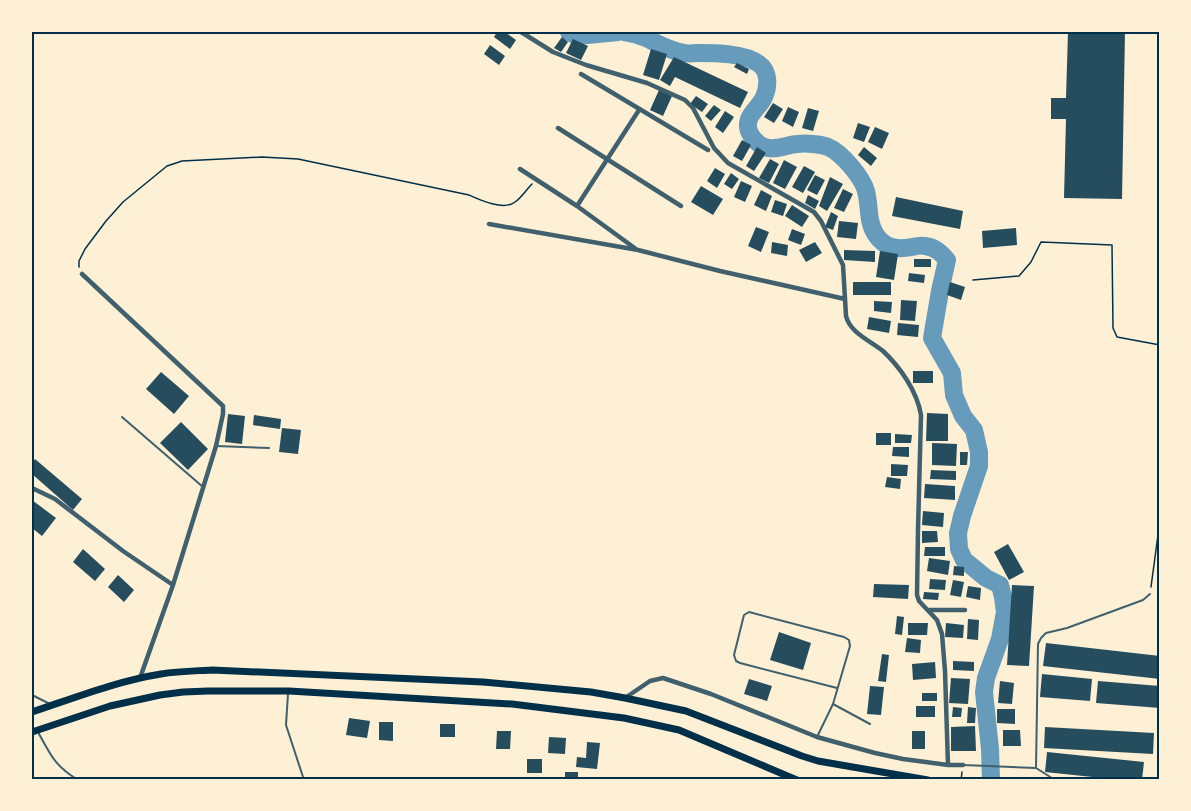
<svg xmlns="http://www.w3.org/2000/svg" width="1191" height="811" font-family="Lato,sans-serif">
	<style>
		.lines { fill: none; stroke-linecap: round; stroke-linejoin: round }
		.river { stroke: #669bbc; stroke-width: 18 }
		.building { fill: #264d5e }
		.path { stroke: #003049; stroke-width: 1.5 }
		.service { stroke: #3f606c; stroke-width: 2 }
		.minor { stroke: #3f606c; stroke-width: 4.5 }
		.trunk { stroke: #003049; stroke-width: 7 }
		.neatline { fill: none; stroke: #003049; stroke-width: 2 }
	</style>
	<rect width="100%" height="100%" fill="#fdf0d5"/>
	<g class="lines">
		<path class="river" d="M569,32l8,4 41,-4
			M624,32c8,1 15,3 22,6 12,6 24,13 38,15 4,1 9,0 13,0 18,0 48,0 62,11 10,7 10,22 5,33 -3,8 -12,14 -15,22 -4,11 4,21 13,27 11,6 23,-1 35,-2 9,-1 23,0 31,3 14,6 34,30 38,44 4,15 1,31 10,44 9,13 20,15 36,12 4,-1 9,-2 13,-1 10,1 16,7 22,14l-7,31 -8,47 20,35 2,22 9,21 11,14 5,22v14l-17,50 -4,17 1,16 5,11 22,18 14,7 3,12 2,15 -5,27 -14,39 -2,14 6,57 1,31"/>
	</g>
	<path class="building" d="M497,32h8l11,8 -6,9 -16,-12z
		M1068,32h57l-3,167 -58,-1 2,-79h-15v-21h15z
		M562,37l6,5 -7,10 -7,-4z
		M573,39l15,7 -7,14 -15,-7z
		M490,45l15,11 -6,9 -15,-11z
		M651,49l16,5 -8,26 -16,-5z
		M674,57l74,35 -8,16 -65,-31 -5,9 -10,-6z
		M737,63l12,6 -2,5 -13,-7z
		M659,90l13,6 -9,20 -13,-6z
		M696,96l12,8 -6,8 -12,-8z
		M773,103l10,6 -9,14 -10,-6z
		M714,105l7,5 -10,11 -6,-5z
		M788,107l11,5 -6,15 -11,-6z
		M808,108l11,3 -6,20 -11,-3z
		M725,111l9,6 -11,16 -8,-6z
		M858,123l12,4 -6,15 -11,-4z
		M875,127l14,6 -7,16 -14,-7z
		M742,140l9,5 -9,16 -9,-5z
		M757,147l9,6 -12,18 -8,-5z
		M864,147l13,11 -6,8 -13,-11z
		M770,159l9,5 -10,19 -10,-5z
		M784,160l13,7 -12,22 -12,-6z
		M804,166l11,6 -12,21 -11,-6z
		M715,168l10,6 -8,14 -10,-7z
		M731,173l8,6 -7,10 -8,-5z
		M815,175l10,5 -8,15 -10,-5z
		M830,177l13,7 -16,27 -8,-5z
		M741,181l11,5 -7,16 -11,-5z
		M701,186l22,13 -10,16 -22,-13z
		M843,189l10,5 -9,18 -10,-4z
		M761,190l11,6 -6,15 -12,-6z
		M808,195l11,6 -4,8 -10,-6z
		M896,197l67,14 -3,18 -68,-13z
		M775,200l12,4 -4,12 -12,-4z
		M792,205l17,11 -7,11 -17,-11z
		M831,212l7,4 -5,14 -8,-3z
		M839,221l19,2 -2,16 -19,-2z
		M756,227l13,5 -8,20 -13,-6z
		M1016,228l1,17 -34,3 -1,-17z
		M792,229l13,5 -4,11 -13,-5z
		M772,242l16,3 -1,11 -16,-3z
		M815,242l7,11 -16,9 -7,-12z
		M844,250l31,1v11l-31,-2z
		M880,251l18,3 -4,26 -18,-3z
		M914,259h17v8h-17z
		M909,273l16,2 -1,8 -16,-2z
		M853,282h38v13h-38z
		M950,282l15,5 -4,13 -14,-5z
		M901,300l16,1 -2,20 -15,-1z
		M874,301l18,1 -1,11 -17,-2z
		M869,317l22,4 -2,12 -22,-4z
		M898,323l21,2 -1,12 -21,-2z
		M913,371h20v12h-20z
		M161,372l28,24 -15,18 -28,-25z
		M927,413l21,1v27h-22z
		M228,414l17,2 -3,28 -17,-2z
		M254,415l27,4 -1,10 -27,-4z
		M181,422l27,27 -20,21 -28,-27z
		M282,428l19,2 -3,24 -19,-2z
		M876,433h15v12h-15z
		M895,434l17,1 -1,8h-16z
		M932,443l25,1 -1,22 -24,-1z
		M893,447h16v10l-17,-1z
		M960,452h8l-1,13h-7z
		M35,459l47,40 -9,11 -41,-36v-10z
		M891,464l17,1 -1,11h-16z
		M931,470l25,1v9l-26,-1z
		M887,477l14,2 -1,10 -15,-2z
		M925,484l30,2v14l-31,-2z
		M32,500l24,18 -14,18 -10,-8z
		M923,511l21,2 -1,14 -21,-2z
		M922,531h15l1,11 -16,1z
		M1008,544l16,28 -15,8 -15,-28z
		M925,547h20v9h-21z
		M83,549l22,20 -10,12 -22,-19z
		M929,558l21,3 -2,14 -21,-4z
		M954,566l10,1v9l-11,-1z
		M118,575l16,15 -10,12 -16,-15z
		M930,579l16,1 -1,10 -16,-1z
		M953,580l11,2 -3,15 -11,-2z
		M874,584l35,1 -1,14 -35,-2z
		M1012,585l22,1 -5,80 -22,-1z
		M968,586l13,2 -1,12 -14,-3z
		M924,592l15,1 -1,7 -15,-1z
		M897,616l7,1 -2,18 -7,-1z
		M968,619l11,1 -1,20 -11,-1z
		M908,623h20l-1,12h-19z
		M946,623l18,2 -1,13 -18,-1z
		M779,632l32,11 -8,27 -33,-10z
		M907,638l14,2 -1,13 -15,-1z
		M1046,643l114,13v23l-117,-13z
		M882,654l7,1 -3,27 -8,-1z
		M953,661l21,1v9l-21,-1z
		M935,662l1,16 -23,2 -1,-16z
		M1042,674l50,5 -2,22 -50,-4z
		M951,678l19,1 -2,25 -19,-1z
		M749,679l23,7 -5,15 -23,-7z
		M1000,681l14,2 -2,21 -14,-1z
		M1098,681l62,5v22l-64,-5z
		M870,686l14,1 -3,28 -14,-1z
		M922,693h15v8h-15z
		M916,706h19v11h-19z
		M953,707l9,1 -1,9h-9z
		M968,707l8,1 -1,15h-8z
		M997,709h18v15l-18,-1z
		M349,718l21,3 -3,17 -21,-3z
		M379,722h14v19l-14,-1z
		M440,724h15v13h-15z
		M975,726l1,25h-25v-24z
		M1045,727l109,6 -1,21 -109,-6z
		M1003,730h17l1,16h-18z
		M497,731h14l-1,18h-14z
		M912,731h13v18h-13z
		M549,737l17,1 -1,16 -17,-1z
		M587,742l13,1 -3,26 -21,-2 1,-10 9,1z
		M1047,752l97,10 -2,18h-21l-76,-8z
		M527,759h15v14h-15z
		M565,772h13v8h-13z"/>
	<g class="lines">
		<path class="path" d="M79,267v-6l6,-12 21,-28 17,-19 44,-36 15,-5 80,-4 36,2 171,36c11,5 35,16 46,7 6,-4 11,-12 17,-18
			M973,280l46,-4 12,-14 10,-20 71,3 1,83 4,9 43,8
			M1151,587l9,-67
			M961,780l1,-8"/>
		<path class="service" d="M122,417l81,70
			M216,446l53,2
			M288,694l-2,31 18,55
			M32,695l18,9
			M833,704l37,20
			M38,732c13,24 17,34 40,48
			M817,737l16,-33 17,-58 -1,-6 -5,-3 -95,-25 -5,3 -10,40 2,6 4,2 97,25
			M963,765l73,3 19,12
			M1036,768l2,-124 3,-6 5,-5 21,-5 76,-28 7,-6"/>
		<path class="minor" d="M521,32l32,20 33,13 61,18 38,17 8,8 21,40 14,15 86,49 7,9 22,44 3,51c4,17 25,25 37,35 17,16 34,40 38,64l-3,115 -1,65 2,6 18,19 5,14 3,37 3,94 -45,-6 -28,-6 -58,-16 -106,-43 -48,-16 -13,3 -25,17
			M581,74l127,76
			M558,128l123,78
			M520,169l57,37 59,43
			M577,206l62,-96
			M489,224l149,26 82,21 125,28
			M82,274l141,132v8l-7,32 -43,139 -33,93
			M32,488l23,11 68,52 50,34
			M928,610h37
			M948,765h15"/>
		<path class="trunk" d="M32,712c42,-14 85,-31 129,-38 17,-3 34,-3 51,-4l271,12 108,10 34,6 61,13 116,45 16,5 110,19
			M32,732l78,-26 50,-11 23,-3 25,-1h81l223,13 112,14 55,12 118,50"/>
	</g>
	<rect width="1191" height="811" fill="none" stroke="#fdf0d5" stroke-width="66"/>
	<rect x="33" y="33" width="1125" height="745" class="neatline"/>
</svg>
